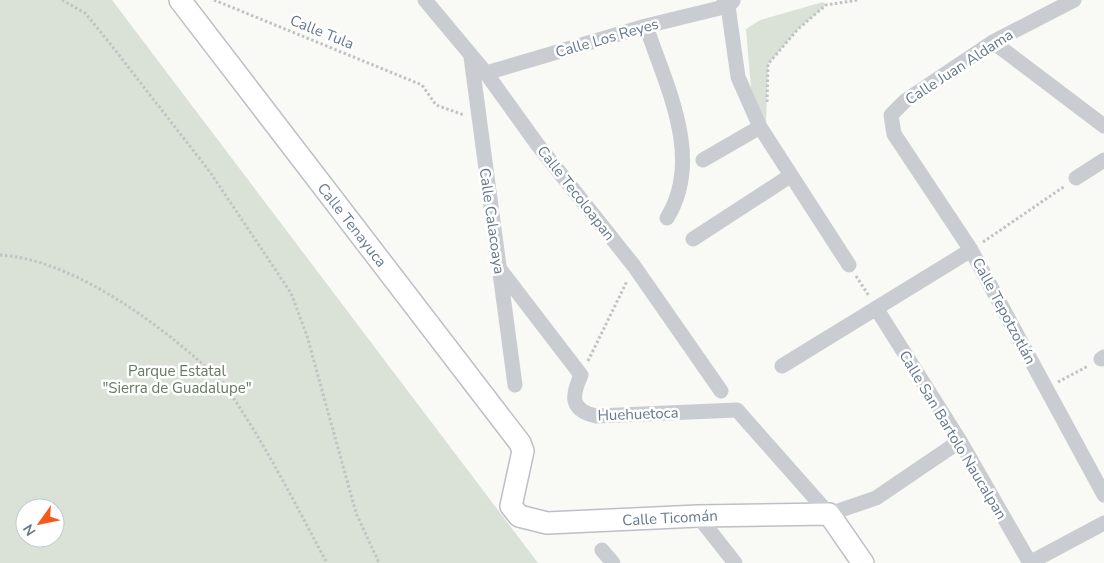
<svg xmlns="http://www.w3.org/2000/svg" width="1104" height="563" font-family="'Nunito Sans',sans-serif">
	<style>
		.green { fill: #dae2d7; fill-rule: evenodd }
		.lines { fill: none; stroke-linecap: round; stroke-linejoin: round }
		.secondary-casing { stroke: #bbc0c5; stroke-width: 24 }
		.path { stroke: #c0c3c5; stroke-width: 3; stroke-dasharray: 2.5 2.5; stroke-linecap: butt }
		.street { stroke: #c9cdd1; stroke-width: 15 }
		.secondary { stroke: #fff; stroke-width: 21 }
		.labels { text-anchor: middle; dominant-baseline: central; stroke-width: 5; stroke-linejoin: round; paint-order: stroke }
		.street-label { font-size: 15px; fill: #65788b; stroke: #fff }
		.park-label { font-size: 15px; fill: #657b61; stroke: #fff }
	</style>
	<rect width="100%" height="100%" fill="#f9f9f6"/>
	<path class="green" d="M0,0h112l426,563h-538zM25,508h30v30h-30z
		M823,2l3,3 -28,24 -30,35 -2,59 -15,-35 -5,-59 14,-9z"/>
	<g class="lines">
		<defs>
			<path id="secondary" d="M180,0l340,443 3,8 -12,55 8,10 28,7 151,-7 131,-2 34,49"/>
		</defs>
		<use href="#secondary" class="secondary-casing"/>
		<path class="path" d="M62,0l23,13 23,28 102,131 81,121 16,43 49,177 23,50
			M214,0l208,85 14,20 28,10
			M767,102l1,-38 30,-35 28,-24 32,-5
			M983,242l82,-56
			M0,255c68,4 148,61 198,105 8,8 21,16 27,26 39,55 70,118 102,177
			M856,276l13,20
			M588,361l39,-80
			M1058,382l30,-16"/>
		<path class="street" d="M425,0l61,73 51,71 97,122 87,125
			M724,0l4,6 10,71 22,50 89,138
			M1074,0l-81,42 -88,59 -14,14 3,19 77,116 133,245
			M646,26c20,60 58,132 21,192
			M993,42l111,84
			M471,57l44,328
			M486,73l160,-47 82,-20 5,-5
			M703,160l57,-33
			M1076,178l28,-18
			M693,239l97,-63
			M499,268l82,107c-9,20 -12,35 15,41l141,-6 92,104 47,-16 84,-57
			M876,308l84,133 70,122
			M1101,359l3,-2
			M782,366l189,-116
			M698,516l37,47
			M602,550l11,13
			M1029,563l75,-40"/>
		<use href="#secondary" class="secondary"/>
	</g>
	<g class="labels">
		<g class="street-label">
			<text transform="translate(322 32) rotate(22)">Calle Tula</text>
			<text transform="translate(607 38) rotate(-16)">Calle Los Reyes</text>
			<text transform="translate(959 67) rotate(-33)">Calle Juan Aldama</text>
			<text transform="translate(576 193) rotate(52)">Calle Tecoloapan</text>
			<text transform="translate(492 221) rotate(82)">Calle Calacoaya</text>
			<text transform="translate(352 225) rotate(52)">Calle Tenayuca</text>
			<text transform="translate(1004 311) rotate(62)">Calle Tepotzotlán</text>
			<text transform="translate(638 414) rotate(-2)">Huehuetoca</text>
			<text transform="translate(953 435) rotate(59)">Calle San Bartolo Naucalpan</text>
			<text transform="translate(670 518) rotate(-3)">Calle Ticomán</text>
		</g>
		<g class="park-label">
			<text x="177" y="371">Parque Estatal<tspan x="177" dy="17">"Sierra de Guadalupe"</tspan></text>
		</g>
	</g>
	<g transform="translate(40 523) rotate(237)"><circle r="24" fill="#ffffff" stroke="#c1c9d1"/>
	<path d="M0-4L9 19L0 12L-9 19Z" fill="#f6591a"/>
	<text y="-8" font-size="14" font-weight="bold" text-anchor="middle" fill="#65788b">N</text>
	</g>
</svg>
